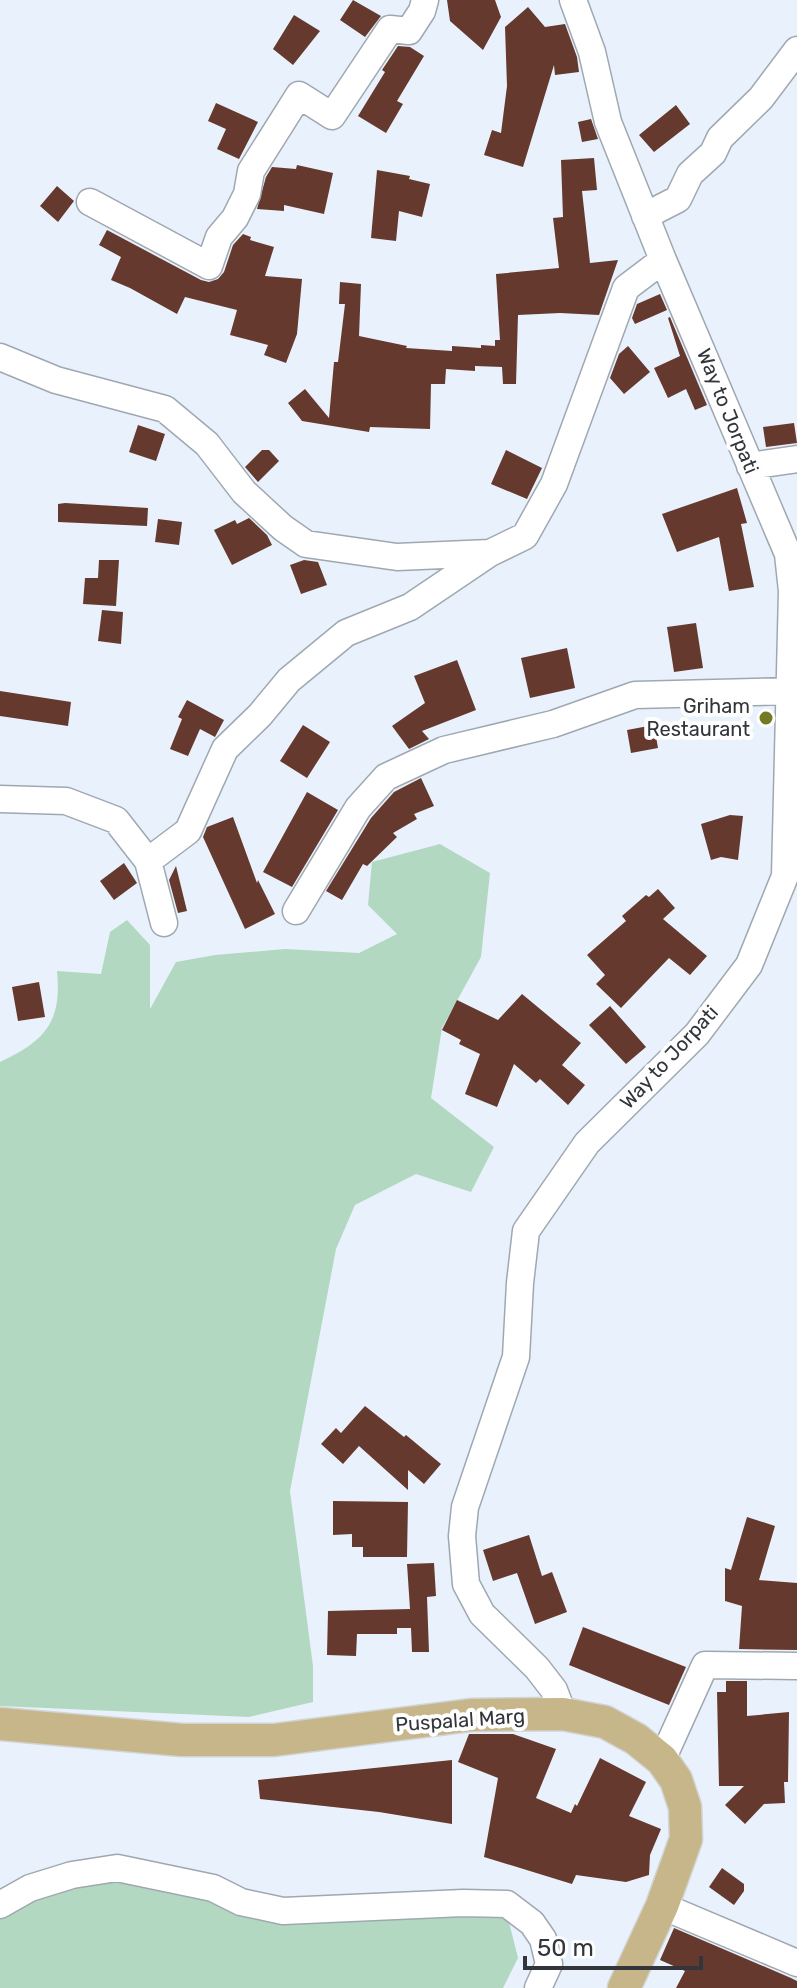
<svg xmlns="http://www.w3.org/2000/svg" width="797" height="1988" font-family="Rubik,sans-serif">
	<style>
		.green { fill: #b3d8c2 }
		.building { fill: #65392d }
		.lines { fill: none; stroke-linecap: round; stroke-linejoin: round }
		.minor-casing { stroke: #9fa8b1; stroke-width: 29 }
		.major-casing { stroke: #d2d3d3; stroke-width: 35 }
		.minor { stroke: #fff; stroke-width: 26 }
		.major { stroke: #c6b68a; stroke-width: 32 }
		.poi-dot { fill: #737a24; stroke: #fefefe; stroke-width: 3 }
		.labels { text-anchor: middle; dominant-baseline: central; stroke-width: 8; stroke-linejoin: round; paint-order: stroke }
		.street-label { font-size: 20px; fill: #323539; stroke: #fefefe }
		.poi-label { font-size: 20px; fill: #323539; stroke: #fefefe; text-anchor: end }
	</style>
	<rect width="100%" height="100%" fill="#e9f2fc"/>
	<path class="green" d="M440,844l50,29 -9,84 -39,71 -11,70 63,49 -23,45 -55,-18 -61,31 -19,44 -46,242 23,175v36l-64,15 -249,-11v-644c45,-21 62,-40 57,-91l44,3 9,-42 17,-12 23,25v64l26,-47 39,-7 70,-6 74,4 38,-19 -29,-29 4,-43z
		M100,1862l229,61 129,-25 50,20 10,40 -15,30h-503v-78z"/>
	<path class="building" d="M353,0l28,16 -16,21 -25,-17z
		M447,0h48l6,17 -18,33 -33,-29z
		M528,7l17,20 20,-3 12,33 2,15 -24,3 -1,-10 -31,102 -39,-12 8,-25 9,3 6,-47 -2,-59z
		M294,15l26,16 -27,34 -20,-16z
		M398,46l12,1 14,9 -27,45 6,3 -17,29 -28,-17 27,-44 -3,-2z
		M216,103l42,19 -19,37 -22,-10 9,-20 -18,-8z
		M676,105l14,19 -36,28 -15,-17z
		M591,119l7,20 -16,3 -4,-20z
		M594,158l3,32 -15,1 8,72 28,-3 -19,55 -39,-2 -42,2 -2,69h-13l-1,-17 -27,-1v5l-29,-2 -1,15h-14l-1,45 -60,-2 -1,5 -67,-11 -14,-18 17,-14 24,29 5,-56h4l7,-58h-6l1,-22 21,2 -2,52 48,10 -1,2 46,3v-5l29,2v-3l14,1v-6h5l-4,-66 63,-6 -6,-50 10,-1 -2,-57z
		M297,165l36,8 -9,41 -40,-9v6l-27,-2 9,-32 6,-10 24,2z
		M377,170l33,6 -1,3 21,5 -8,33 -23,-6 -3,30 -25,-3z
		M57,186l17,15 -16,21 -18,-16z
		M107,230l94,50 8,2 9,-3 6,-7 9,-27 10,-11 8,3 -1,3 24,7 -9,29 37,3 -5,55 -11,29 -22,-8 4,-10 -38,-10 7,-25 -52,-13 -8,17 -47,-26 -19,-8 10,-23 -22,-12z
		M660,294l7,16 -32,14 -3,-6 5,-14z
		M670,317l37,88 -12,5 -9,-21 -18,9 -14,-30 26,-12 -12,-38z
		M628,346l22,26 -26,22 -14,-16 9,-24z
		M794,423l3,20 -31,4 -3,-20z
		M138,425l27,9 -9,27 -27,-9z
		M262,450h7l10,11 -21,21 -13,-15z
		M506,450l36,18 -15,31 -36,-15z
		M737,488l10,35 -6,1 13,63 -25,4 -10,-54 -42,15 -15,-38z
		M65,503l83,5 -1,18 -89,-4v-18z
		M249,518l18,17 5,10 -40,20 -18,-35 21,-10 2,4z
		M158,519l24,3 -3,23 -24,-3z
		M99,560h20l-3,46 -33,-2 2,-26h13z
		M304,560l14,2 9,23 -26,9 -11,-29z
		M102,610l21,2 -2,32 -23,-3z
		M696,623l7,45 -29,4 -7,-45z
		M567,648l8,40 -45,10 -9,-40z
		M457,660l19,50 -54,21 7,8 -20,10 -17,-23 33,-23 -11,-27z
		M0,691l71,11 -3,24 -68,-10z
		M187,700l37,20 -9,17 -15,-8 -12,27 -18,-7 12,-30 -4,-2z
		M303,725l27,17 -23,36 -27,-17z
		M654,725l4,23 -27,5 -4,-23z
		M421,778l13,28 -20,8 3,5 -24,14 4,4 -30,29 -4,-2 -21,36 -16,-9 45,-73 23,-26z
		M307,792l31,18 -46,77 -29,-15z
		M730,815l13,1 -5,44 -17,-3 -10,3 -10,-36z
		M233,817l24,66 1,-3 17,34 -30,15 -42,-92 4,-10z
		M124,863l13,20 -23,17 -14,-19z
		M176,866l11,45 -9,2 -9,-33z
		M658,889l17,19 -12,11 44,37 -17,19 -21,-17 -48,50 -25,-24 9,-9 -18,-20 39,-34 -4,-5 24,-21 3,2z
		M39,982l6,35 -27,4 -6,-34z
		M522,994l59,49 -19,22 23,20 -17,20 -28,-26 -4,4 -22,-19 -17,43 -32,-13 15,-40 -21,-10 2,-4 -19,-10 15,-30 41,20z
		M610,1006l36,41 -20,17 -37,-39z
		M365,1406l39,31 2,-2 35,29 -17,20 -16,-14v20l-49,-44 -16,18 -22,-20 15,-16 5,5z
		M333,1501l75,1 -1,55h-44v-10h-11v-13l-19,1z
		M747,1517l28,9 -16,54 38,3v67l-58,-1 3,-43 -17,-5v-33l6,2z
		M529,1535l13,41 10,-4 15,40 -32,12 -18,-51 -24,8 -10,-31z
		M434,1563l2,33 -9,1 2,55h-17l-1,-24h-14v6h-40l-1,22 -29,-1 1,-44 82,-2 -3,-45z
		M583,1627l103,40 -17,38 -100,-40z
		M726,1681h21v35l42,-4 -1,70h-4l1,21 -21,1 -19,20 -20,-19 19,-19h-25l-2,-94h9z
		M469,1734h44l43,15 -20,49 35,15 4,-9 2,2 23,-48 46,24 -17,34 32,13 -11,26 -1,20 -23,7 -50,-7 -4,9 -88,-27 14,-79 -40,-16z
		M452,1760v64l-73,-12 -119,-13 -2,-19z
		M722,1868l22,16v7l-10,14 -25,-18z
		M674,1928l117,50 6,3v7h-121l9,-17 -25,-11z"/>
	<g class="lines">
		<defs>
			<path id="minor" d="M90,202l119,64 10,-29 16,-19 12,-24 4,-23 48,-76 33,21 58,-87 19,2 13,-20 3,-11
				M645,216l33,-17 12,-25 23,-21 7,-15 41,-40 36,-48
				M0,357l56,23 109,29 42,35 37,48 39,36 23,16 91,13 93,-4
				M750,466l47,-7
				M0,799l66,2 50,19 32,41 40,-30 37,-82 35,-34 29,-35 57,-47 64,-26 80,-54 35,-17 29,-52 72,-196 37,-28
				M148,861l16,62
				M296,911l62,-103 28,-31 58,-27 109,-26 82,-29 154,-4
				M563,1714l-9,-24 -17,-22 -55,-54 -16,-30 -4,-48 3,-29 51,-150 4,-74 6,-52 61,-88 110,-109 52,-69 36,-89 7,-285 -4,-37 -125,-294 -55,-138 -16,-70 -19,-52
				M662,1760l43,-95 92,1
				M0,1905l30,-17 42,-13 45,-7 96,20 28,14 42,9 180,-8 44,1 25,19 11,16 6,25 -11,24
				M662,1906l135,57"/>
			<path id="major" d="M0,1724l182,16h92l197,-25 92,-1 42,8 31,17 26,21 14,20 9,27 1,32 -24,67 -38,82"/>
		</defs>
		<use href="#minor" class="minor-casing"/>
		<use href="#major" class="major-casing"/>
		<use href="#minor" class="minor"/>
		<use href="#major" class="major"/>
	</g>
	<circle class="poi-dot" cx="766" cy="718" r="8"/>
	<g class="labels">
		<g class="street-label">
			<text transform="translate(728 411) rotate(68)">Way to Jorpati</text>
			<text transform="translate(669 1057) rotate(-47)">Way to Jorpati</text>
			<text transform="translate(460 1720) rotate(-4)">Puspalal Marg</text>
		</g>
		<g class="poi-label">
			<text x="750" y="706">Griham<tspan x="750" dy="23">Restaurant</tspan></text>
		</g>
	</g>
	<path d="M525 1956v12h176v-12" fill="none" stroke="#323539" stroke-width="4"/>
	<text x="537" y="1956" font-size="24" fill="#323539" stroke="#fefefe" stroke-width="6" paint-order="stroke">50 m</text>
</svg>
